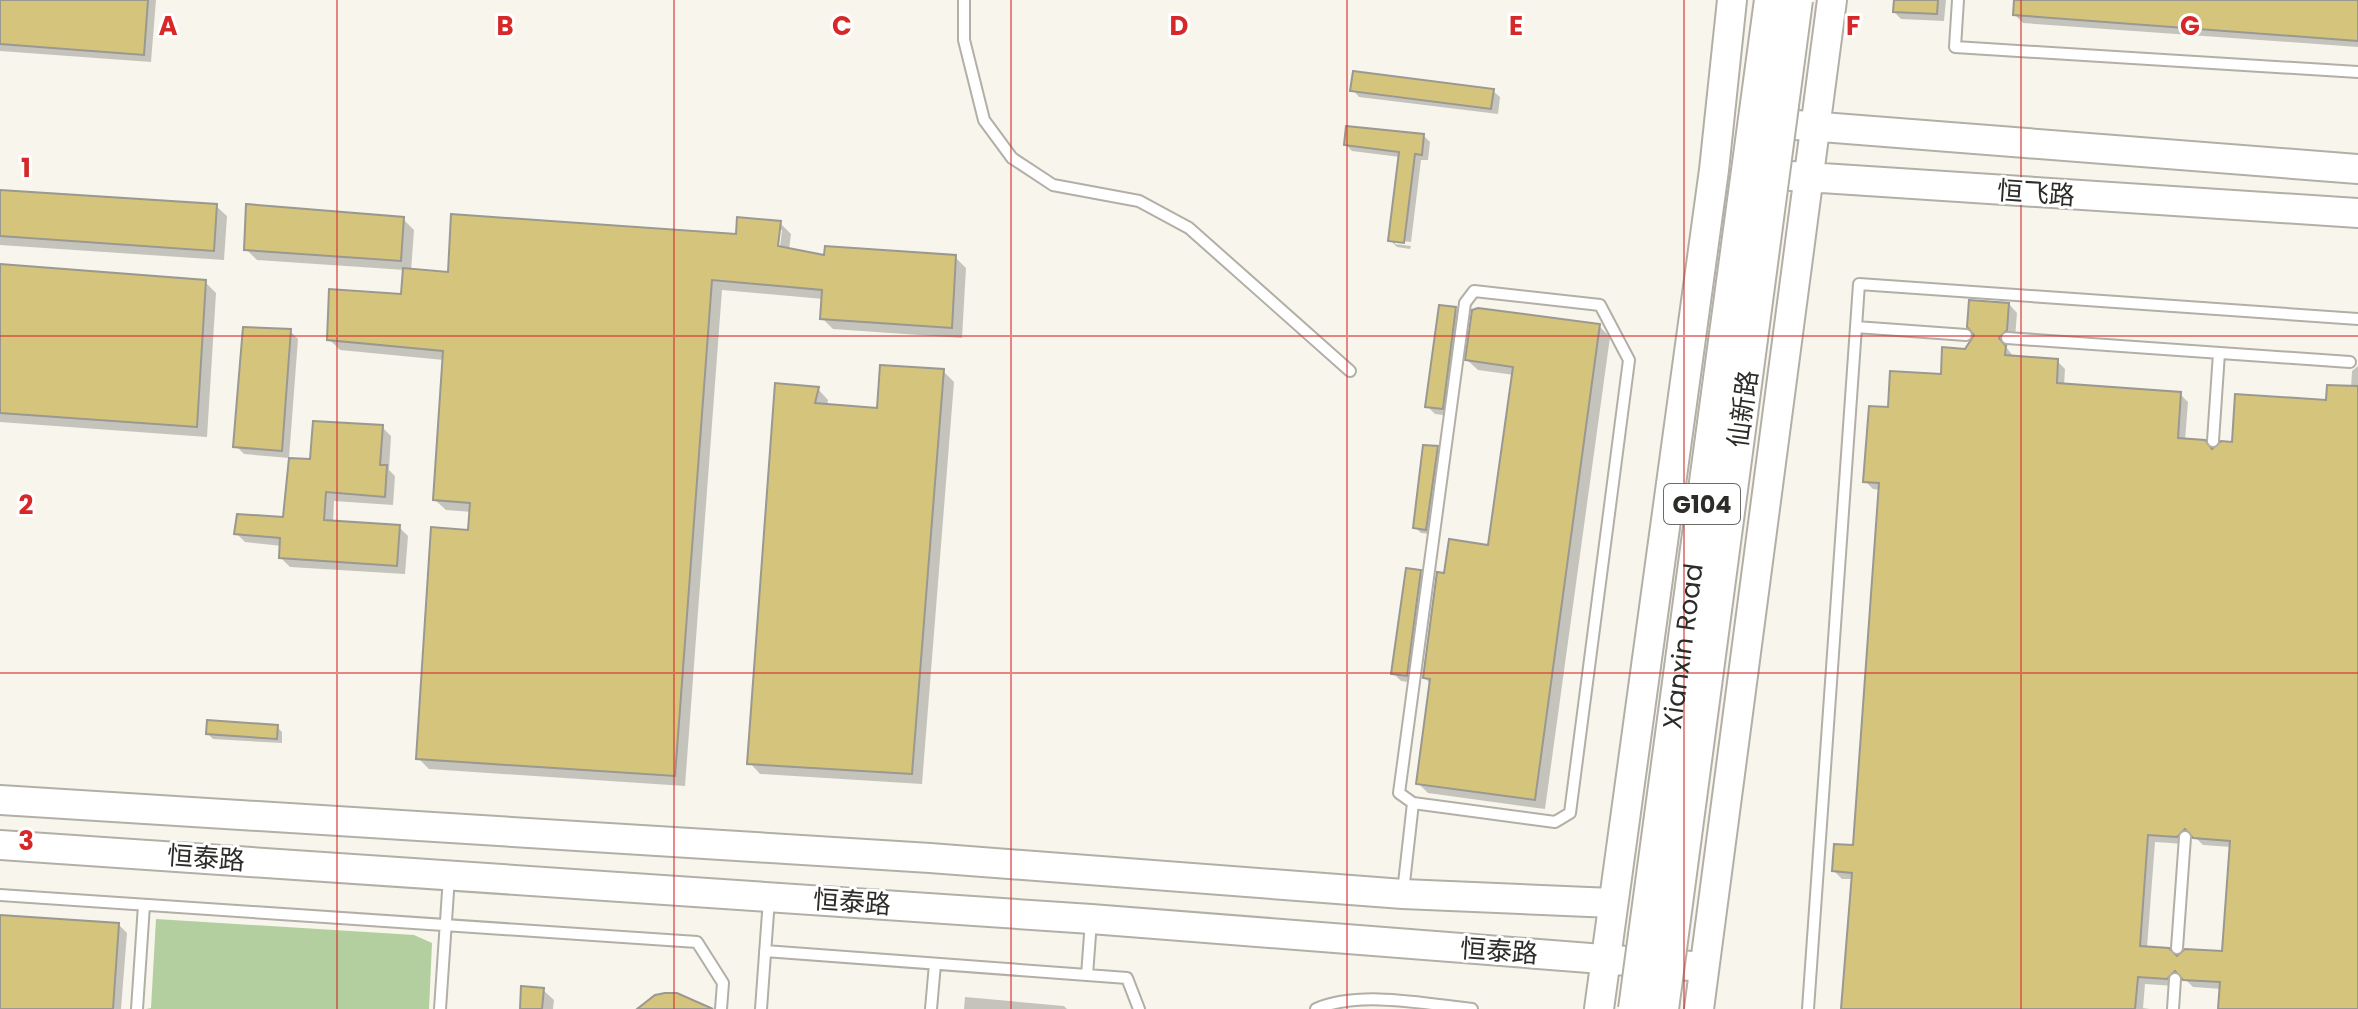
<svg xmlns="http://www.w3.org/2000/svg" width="2358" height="1009" font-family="Poppins,'Noto Sans SC',sans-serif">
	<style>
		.green { fill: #b3ce9f }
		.shadow { fill: #0003; fill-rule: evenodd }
		.building { fill: #d5c57c; stroke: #9a9890; stroke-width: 2; fill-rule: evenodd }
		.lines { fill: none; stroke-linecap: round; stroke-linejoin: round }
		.lane-casing { stroke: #b1afa6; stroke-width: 14 }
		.secondary-casing { stroke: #b1afa6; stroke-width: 32 }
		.lane { stroke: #fff; stroke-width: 10 }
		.secondary { stroke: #fff; stroke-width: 28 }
		.primary-bridge-casing { stroke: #b1afa6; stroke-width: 34; stroke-linecap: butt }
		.primary-bridge { stroke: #fff; stroke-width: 30 }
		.grid { fill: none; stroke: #d62828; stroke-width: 2; stroke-opacity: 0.55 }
		.labels { text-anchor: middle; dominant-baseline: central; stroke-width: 6; stroke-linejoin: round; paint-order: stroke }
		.shield { fill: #fff; stroke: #6b6b68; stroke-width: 2 }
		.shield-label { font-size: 24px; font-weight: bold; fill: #2c2c28 }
		.street-label { font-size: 26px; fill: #2c2c28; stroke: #fff }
		.grid-label { font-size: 26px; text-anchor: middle; font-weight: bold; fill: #d62828; stroke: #fff; stroke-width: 6; stroke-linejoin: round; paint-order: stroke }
	</style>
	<rect width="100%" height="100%" fill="#f7f5ec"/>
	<path class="green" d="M156,919l258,16 18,8 -3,66h-283l5,-1z"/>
	<path class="shadow" d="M0,0h156l-5,62 -151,-11z
		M1894,0h52l-2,21 -43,-2 -8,-8z
		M2016,0h342v47l-335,-24 -8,-8z
		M1353,90l140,1 7,6 -2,17 -139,-17z
		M1424,136l6,6 -2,18h-7l-10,82 -16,-2v4l16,2 -1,3 -13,-2 -7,-7 10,-83 -48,-6 -6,-6z
		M0,192l216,14 11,10 -3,44 -224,-15z
		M403,219l11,11 -3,41 38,3 289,-38 42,-13 11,11 -2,16 37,7h129l11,11 -4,70 -129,-9 -11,-11 1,-19 -101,-9 -37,496 -256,-17 -11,-11 52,-226 2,-20 -26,-2 -11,-10 9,-140 -104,-10 -11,-11 74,-43 2,-26 -148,-10 -11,-11zM778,230h4l-3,26h-4z
		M0,266l205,16 11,11 -9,144 -207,-15z
		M2009,304l8,9 -2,25 -9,9 7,9 44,5 8,8 -1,17 116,8 8,8 -3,39 28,10 115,-49 23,-14 1,-17 6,-5v643h-138l2,-20 -29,-2 -9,-9 -9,8 -30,-2 -2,24 7,1h-307l10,-130h-11l-8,-8 20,-24 27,-357 -8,-1 -8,-8 24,-72 53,-32zM2194,836l9,9 28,2 -7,106 -47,6 -30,-11 8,-106 30,2z
		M1455,309l8,8 -13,99 -15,-2 -8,-8z
		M1599,326l11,11 -65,472 -117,-16 -10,-10 13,-99 -6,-6 21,-103 44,-28 24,-172 -36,-5 -11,-10z
		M290,331l8,8 -9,119 -45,-4 -8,-8z
		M943,371l11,11 -32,402 -162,-10 -10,-11 27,-378 41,4 10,11 -1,6 52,4z
		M382,427l9,9 -2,34 6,6 -2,29 -59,-4 -1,22 66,4 9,9 -3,38 -115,-7 -9,-9 1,-12 -37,-4 -9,-9 49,-14 27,-58z
		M1437,448l5,5 -11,81 -10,-1 -5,-5z
		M1420,572l8,8 -14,103 -13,-2 -8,-8z
		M277,727l5,5v11l-69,-4 -5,-5z
		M0,916l119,9 8,8 -6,76h-121z
		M543,990l11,10 -1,9h-31z
		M965,997l99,9 3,3h-103z"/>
	<path class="building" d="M0,0h148l-4,55 -144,-11z
		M1894,0h44l-1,14 -44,-2z
		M2014,0h344v41l-345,-26z
		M1353,71l141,18 -3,20 -141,-18z
		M1346,126l78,8 -2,21 -7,-1 -11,89 -16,-2 11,-89 -55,-7z
		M0,190l217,14 -3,47 -214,-15z
		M246,204l158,13 -3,44 -157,-11z
		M451,214l285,20 1,-17 44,4 -3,25 46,9 1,-9 131,9 -4,73 -132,-9 2,-29 -110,-10 -37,496 -259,-17 15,-232 37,3 2,-27 -37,-3 10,-149 -116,-11 2,-51 72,5 2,-26 45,4z
		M0,264l206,16 -9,147 -197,-14z
		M1969,300l40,3 -2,27 -8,8 7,8 -1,9 53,4 -1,24 124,9 -3,46 27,2 7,9 9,-8 11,1 3,-48 91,6 1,-15 31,1v623h-140l2,-27 -37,-2 -8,-9 -8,8 -29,-2 -3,32h-294l11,-136 -20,-2 2,-27 19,1 26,-362 -16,-1 6,-76 19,1 2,-36 51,3 1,-27 23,2 9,-14 -7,-8zM2185,829l8,9 37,3 -8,110 -37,-2 -8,7 -8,-8 -29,-2 8,-111 29,2z
		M1439,305l17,2 -13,102 -18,-2z
		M1478,308l122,16 -65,476 -119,-16 14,-105 -7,-1 14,-106 7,1 5,-34 39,6 25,-178 -48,-7 7,-50z
		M243,327l48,2 -9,122 -49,-4z
		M880,365l64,4 -32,405 -165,-10 28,-381 44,4 -4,16 62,5z
		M313,421l70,4 -3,40h7l-2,32 -59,-5 -2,28 76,5 -3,41 -118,-8 1,-20 -46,-4 3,-20 46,3 6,-59 21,1z
		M1423,445l15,1 -12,84 -13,-2z
		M1406,568l15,2 -14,106 -16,-2z
		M207,720l71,5 -1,14 -71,-5z
		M0,915l119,8 -6,86h-113z
		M521,986l23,2 -2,21h-22z
		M665,993h12l36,16h-76l18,-14z"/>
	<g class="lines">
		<defs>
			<path id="lane" d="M964,0v40l20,80 28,38 41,27 86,16 50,27 161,143
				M1958,0l-3,47 403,25
				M1856,327l3,-43 499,35
				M2007,338l343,24
				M2213,441l6,-88
				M1403,892l10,-89 -14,-10 66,-490 9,-12 126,14 29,55 -59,453 -15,9 -142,-19
				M0,895l697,47 26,41 -2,26
				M1091,921l-4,54 40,3 12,31
				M2177,948l8,-111
				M765,951l322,24
				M137,1009l7,-104
				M440,1009l9,-132
				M761,1009l8,-110
				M931,1009l4,-45
				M1316,1009c43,-19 111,-5 156,0
				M1808,1009l48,-682 110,8
				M2173,1009l2,-30"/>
			<path id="secondary" d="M1796,125l562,44
				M1791,176l567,37
				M0,800l930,58 473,36 209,9
				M0,845l1091,74 613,48
				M1599,1009l115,-839 18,-170
				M1699,1009l133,-1009"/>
		</defs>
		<use href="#lane" class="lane-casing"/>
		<use href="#secondary" class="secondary-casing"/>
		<use href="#lane" class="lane"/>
		<use href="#secondary" class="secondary"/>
		<defs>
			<g id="primary-bridge">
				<path id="s1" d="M1634,1009l136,-1009"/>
				<path d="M1663,1009l134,-1009"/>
			</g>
		</defs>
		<use href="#primary-bridge" class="primary-bridge-casing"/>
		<use href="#primary-bridge" class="primary-bridge"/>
	</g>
	<path class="grid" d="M337,0v1009M674,0v1009M1011,0v1009M1347,0v1009M1684,0v1009M2021,0v1009M0,336h2358M0,673h2358"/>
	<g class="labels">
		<rect class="shield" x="1664" y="484" width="76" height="40" rx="6"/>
		<g class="shield-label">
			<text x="1702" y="504">G104</text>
		</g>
		<g class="street-label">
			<text transform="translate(2036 193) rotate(4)">恒飞路</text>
			<text transform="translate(1743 409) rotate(-82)">仙新路</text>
			<text stroke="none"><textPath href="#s1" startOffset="366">Xianxin Road</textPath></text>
			<text transform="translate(206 858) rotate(4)">恒泰路</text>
			<text transform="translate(852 902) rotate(4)">恒泰路</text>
			<text transform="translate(1499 951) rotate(4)">恒泰路</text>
		</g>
	</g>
	<g class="grid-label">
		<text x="168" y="35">A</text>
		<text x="505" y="35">B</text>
		<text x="842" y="35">C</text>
		<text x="1179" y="35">D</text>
		<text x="1516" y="35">E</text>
		<text x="1853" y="35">F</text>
		<text x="2190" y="35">G</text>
		<text x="26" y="177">1</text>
		<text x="26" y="514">2</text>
		<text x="26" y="850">3</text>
	</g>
</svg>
